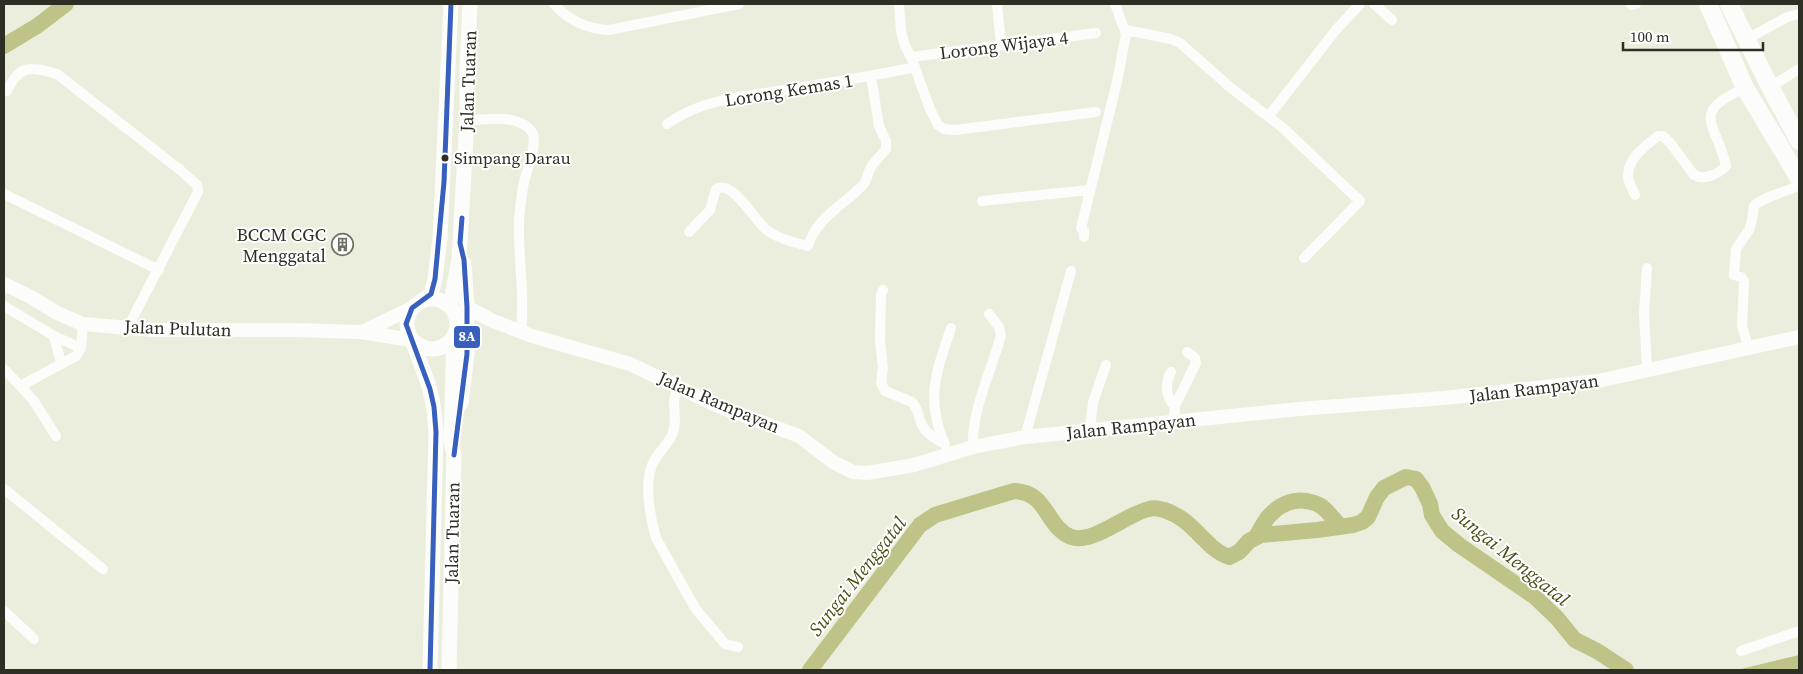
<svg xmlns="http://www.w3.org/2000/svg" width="1803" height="674" font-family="'Source Serif 4',serif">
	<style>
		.water { fill: #bfc388 }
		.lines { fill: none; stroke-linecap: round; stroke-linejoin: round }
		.river { stroke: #bfc388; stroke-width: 16 }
		.street { stroke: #fcfcfa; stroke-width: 10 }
		.secondary { stroke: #fcfcfa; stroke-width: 14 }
		.primary { stroke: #fcfcfa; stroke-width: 15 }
		.highway { stroke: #fcfcfa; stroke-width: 18 }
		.bus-1-casing { stroke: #fff; stroke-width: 9 }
		.bus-1 { stroke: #375fbe; stroke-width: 5 }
		.bus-dot { fill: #2e2f24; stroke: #fff; stroke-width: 2 }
		.labels { text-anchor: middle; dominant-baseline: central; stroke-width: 4; stroke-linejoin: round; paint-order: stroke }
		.bus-label { font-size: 17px; fill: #2e2f24; stroke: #fff; text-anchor: start }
		.street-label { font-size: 18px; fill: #2e2f24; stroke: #fff }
		.poi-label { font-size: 18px; fill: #2e2f24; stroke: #fff; text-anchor: end }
		.water-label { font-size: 19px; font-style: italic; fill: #4c4e15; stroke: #fff }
		.line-badge { stroke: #fff; stroke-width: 2 }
		.badge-label { font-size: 14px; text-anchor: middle; font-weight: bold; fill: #fff }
	</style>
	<rect width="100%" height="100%" fill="#eceedd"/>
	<path class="water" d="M1799,655v15h-62z"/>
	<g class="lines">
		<path class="river" d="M4,46l33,-20 29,-22
			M1255,538c5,-7 9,-17 15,-23 14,-15 33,-19 51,-9 7,5 13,14 19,20
			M810,670l110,-145 15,-10 79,-24c34,1 31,35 57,46 21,8 57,-24 78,-28 6,-2 10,0 15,1 30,9 41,39 65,47l10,-5 10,-11 12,-6 56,-5 36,-5 9,-3 6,-5 9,-20 7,-9 22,-11 10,2 6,8 8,17 2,11 10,16 17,14 76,52 22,21 18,22 22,11 29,19"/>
		<path class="street" d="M554,4c15,17 33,25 55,26l130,-26
			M899,4l2,27 4,15 6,11 19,52 8,16 6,4 11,1 141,-18
			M997,4l4,41
			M1374,4l18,16
			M1631,4l1,1 4,-1
			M1126,30l45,9 9,4 51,45 52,40 77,73 -56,57
			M1747,39l40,-22 12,-3
			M911,57l185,-24
			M1770,87l29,-18
			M7,91c13,-28 24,-24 50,-17l122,95 18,16 1,7 -70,135
			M1269,116l66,-85 25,-27
			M467,120c20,0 52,-7 65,12 7,11 -7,41 -9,55 -2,15 -5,30 -4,45 0,34 6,66 2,99
			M667,124c36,-26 81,-28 124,-35 41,-7 83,-13 124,-22
			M4,194l155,76
			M1635,195c-2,-5 -7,-13 -7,-19 0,-18 17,-30 30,-40h5l8,8 23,31c11,6 24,-1 32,-9 -10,-44 -37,-53 19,-78
			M982,201l107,-11
			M689,232l21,-22 6,-21c17,-10 39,33 52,42 11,8 27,12 40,15 8,-28 36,-41 55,-61 5,-6 5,-15 10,-21 4,-5 9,-10 13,-15v-8l-7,-15 -8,-50
			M1084,237v-6l-3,-3 36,-146 9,-48 -11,-30
			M1647,268l-3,45 3,56
			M883,290l-2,5 -1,45 3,28 -2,15 4,8 27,11c6,6 6,15 10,23 3,7 14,15 22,18
			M4,306l50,30 7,27
			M54,336l27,12
			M1749,349l-7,-23 2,-45 -3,-4 -7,-2 2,-26 13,-19 3,-10 2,-14c12,-11 31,-13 45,-21
			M4,369l19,20
			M1171,372c-6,11 -6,25 4,34
			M678,385c-2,5 -3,11 -4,16 0,10 3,21 -1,31 -3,11 -14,19 -19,29 -11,19 -4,56 2,77l39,70 30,36 13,3
			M1174,421l1,-15 21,-43 -1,-5 -8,-6
			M1090,429l3,-27 13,-37
			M56,436l-23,-36 -10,-11 3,-6 50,-27 5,-8 2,-24
			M1025,437l46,-166
			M945,445c-20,-46 -9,-73 6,-117
			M973,447c-2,-36 19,-77 28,-112l-2,-8 -10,-13
			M4,489l99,80
			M4,611l30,28
			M1741,651l58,-20"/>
		<path class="secondary" d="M4,284l27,13 26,16 26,11 70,6h141l67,2 50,8
			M467,307l26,14 39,15 98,28 90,43 79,29 34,26 20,10 14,1 47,-8 59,-18 52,-10 274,-28 145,-11 154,-17 201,-44
			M362,332l50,-24"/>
		<path class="primary" d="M407 324a25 25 0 1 1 50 0a25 25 0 1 1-50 0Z
			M417,304l14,-10 4,-15 5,-41 11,-234
			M450,307l9,-48 8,-139v-54l3,-62
			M413,342c5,16 12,31 17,48 4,14 5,28 6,42l-6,238
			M461,403l6,-49v-47l-3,-43
			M449,670l5,-215 -3,-14 3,-106"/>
		<path class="highway" d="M1708,4l37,84 54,90
			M1729,4l40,81 30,56"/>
		<defs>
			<path id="bus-1" d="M454,455l13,-101v-47l-3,-47 -4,-17 2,-25
				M430,670l6,-238 -2,-25 -4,-18 -24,-65 6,-16 19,-14 4,-15 9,-97 7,-178"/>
		</defs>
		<use href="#bus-1" class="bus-1-casing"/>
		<use href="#bus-1" class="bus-1"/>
	</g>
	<defs>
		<symbol id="building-ring" viewBox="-11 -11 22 22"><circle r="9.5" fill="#fff" stroke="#707265" stroke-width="1.5"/><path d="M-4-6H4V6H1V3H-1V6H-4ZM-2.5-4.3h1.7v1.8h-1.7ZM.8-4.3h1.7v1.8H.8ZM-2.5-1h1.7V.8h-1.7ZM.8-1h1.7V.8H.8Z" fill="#707265"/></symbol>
	</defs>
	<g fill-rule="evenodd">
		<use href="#building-ring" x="330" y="232" width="25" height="25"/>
	</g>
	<circle class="bus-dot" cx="445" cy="158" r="4.5"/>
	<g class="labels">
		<g class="bus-label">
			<text x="454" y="158">Simpang Darau</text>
		</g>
		<g class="street-label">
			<text transform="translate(1004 45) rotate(-7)">Lorong Wijaya 4</text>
			<text transform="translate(468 81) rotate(-88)">Jalan Tuaran</text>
			<text transform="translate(789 90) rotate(-9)">Lorong Kemas 1</text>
			<text transform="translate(178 328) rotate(2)">Jalan Pulutan</text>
			<text transform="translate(1534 388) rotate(-7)">Jalan Rampayan</text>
			<text transform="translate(719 402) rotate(23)">Jalan Rampayan</text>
			<text transform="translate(1131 426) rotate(-6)">Jalan Rampayan</text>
			<text transform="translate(452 533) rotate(-89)">Jalan Tuaran</text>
		</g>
		<g class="poi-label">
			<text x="326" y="234">BCCM CGC<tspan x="326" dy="21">Menggatal</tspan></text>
		</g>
		<g class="water-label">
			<text transform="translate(1511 556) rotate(39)">Sungai Menggatal</text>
			<text transform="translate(857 576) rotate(-52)">Sungai Menggatal</text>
		</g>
	</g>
	<rect class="line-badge" x="453" y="325" width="28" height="24" rx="5" fill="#375fbe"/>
	<g class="badge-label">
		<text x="467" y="341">8A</text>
	</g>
	<rect width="1803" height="674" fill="none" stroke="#2e2f24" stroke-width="10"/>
	<path d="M1623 42v8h140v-8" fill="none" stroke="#2e2f24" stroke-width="2.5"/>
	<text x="1630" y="42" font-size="15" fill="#2e2f24" stroke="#ffffff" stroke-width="4" paint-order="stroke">100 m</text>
</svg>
